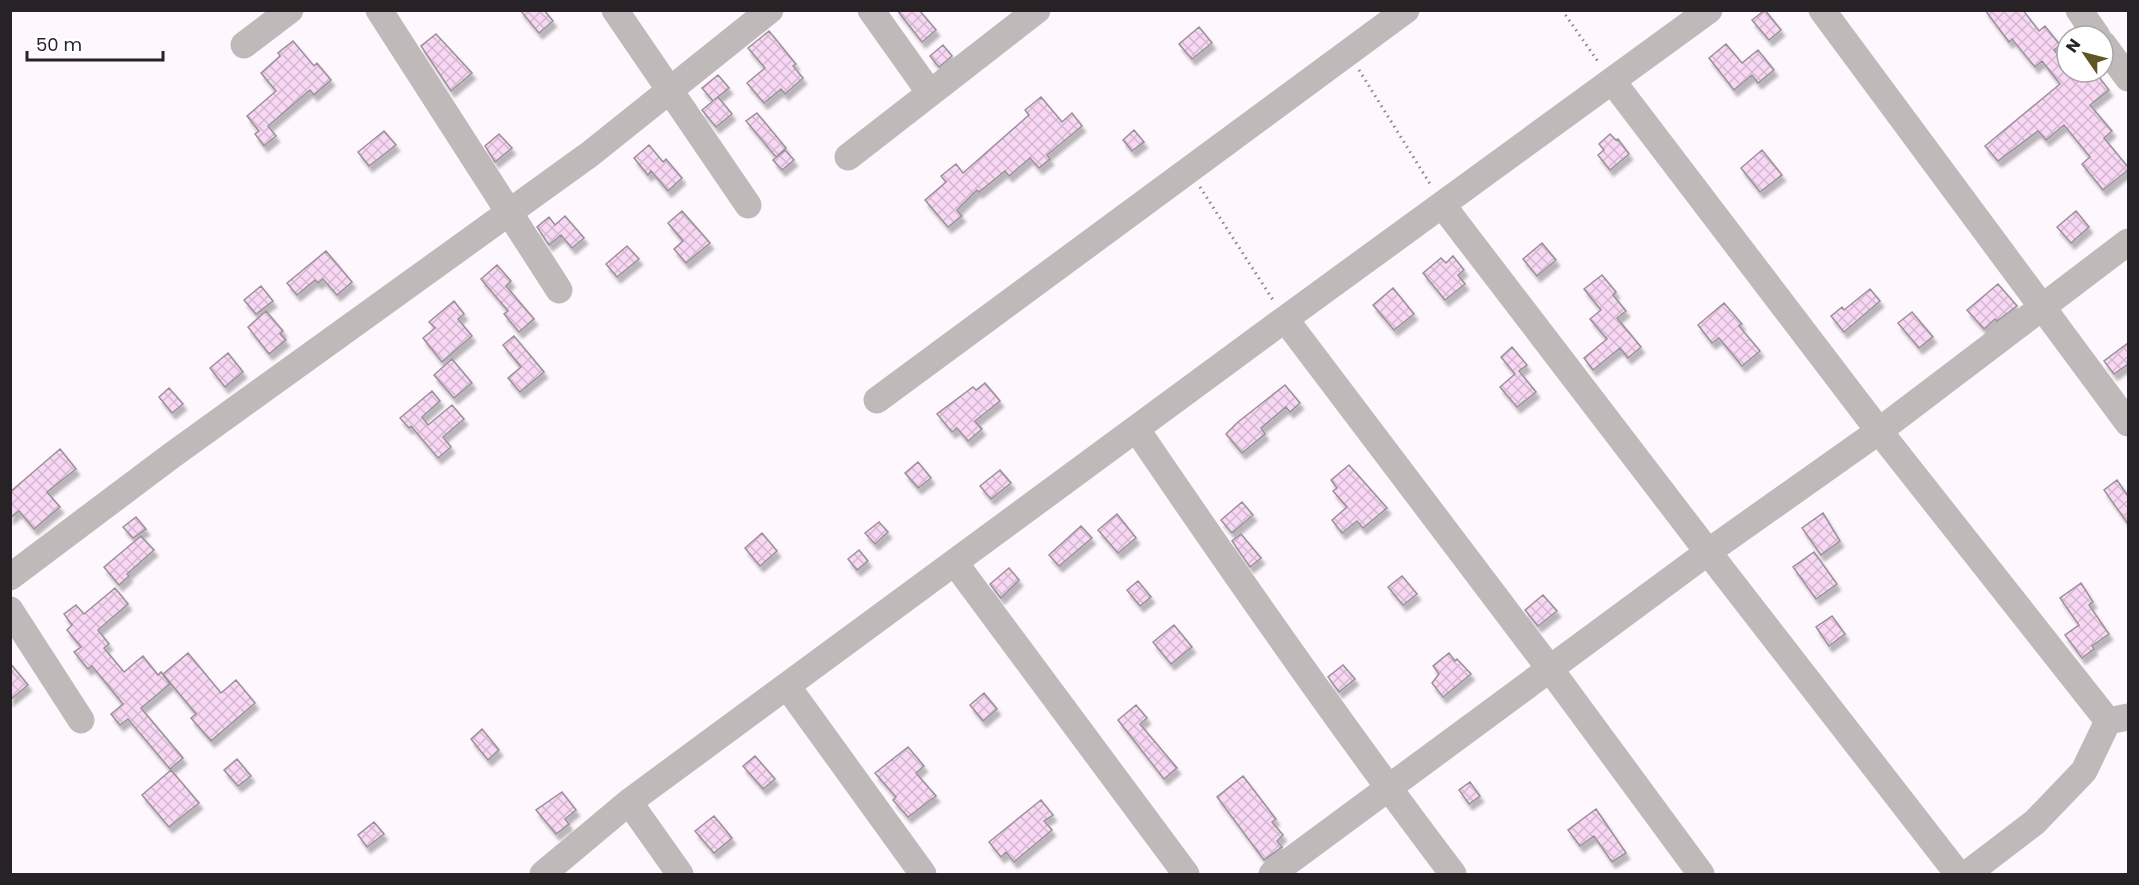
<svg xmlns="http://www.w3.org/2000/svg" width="2139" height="885" font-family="Poppins,sans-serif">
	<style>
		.building { fill: url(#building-cross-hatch); stroke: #999198; stroke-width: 1.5; filter: url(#shadow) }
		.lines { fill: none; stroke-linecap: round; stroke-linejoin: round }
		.path { stroke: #888387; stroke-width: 3; stroke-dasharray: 1.5 4.5; stroke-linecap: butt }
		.minor { stroke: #bfbab9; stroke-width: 27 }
	</style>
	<defs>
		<pattern id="building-cross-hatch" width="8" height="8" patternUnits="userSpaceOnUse" patternTransform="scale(1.5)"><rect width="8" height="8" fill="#f7d7f3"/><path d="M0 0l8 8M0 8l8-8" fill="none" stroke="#d4b8d0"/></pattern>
		<filter id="shadow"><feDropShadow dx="3.5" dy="6" stdDeviation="1.5" flood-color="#0004"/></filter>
	</defs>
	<rect width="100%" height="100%" fill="#fef7fd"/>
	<path class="building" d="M520,10h24l9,11 -14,12z
		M897,10l23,1 16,19 -14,12z
		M1765,10l16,20 -12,10 -17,-20z
		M1985,10h38l16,21 6,-5 15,19 -6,5 13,16v6h28l14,18 -19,15 22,26 -8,7 24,29v3l-25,20 -21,-26 8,-7 -26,-32 -18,15 -8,-9 -40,30 -13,-15 75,-62 -18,-23 -7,6 -23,-28 -3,3z
		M1199,27l13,16 -20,16 -13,-15z
		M769,31l27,33 -3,2 10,12 -18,16 -4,-5 -17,14 -17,-20 18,-15 -17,-20z
		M436,34l36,39 -21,18 -30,-45z
		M293,41l21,25 3,-3 14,17 -17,15 -4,-5 -42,36 8,10 -12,10 -9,-12 4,-3 -12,-15 29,-25 -15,-18 19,-17 -2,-3z
		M1726,44l16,19 16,-13 16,20 -16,13 -6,-8 -18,15 -25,-32z
		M943,45l9,11 -13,11 -9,-11z
		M718,75l11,13 -15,12 4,-3 14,17 -16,13 -14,-17 11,-9 -11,-13z
		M1041,97l21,25 10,-9 10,13 -35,29 3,4 -11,9 -9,-10 -21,18 -4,-5 -26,21 -2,-2 -20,20 5,6 -14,11 -23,-27 21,-18 -5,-6 15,-12 7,9 66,-58 -4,-5z
		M757,113l29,35 -10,9 -30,-36z
		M1134,130l10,12 -12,9 -9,-11z
		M384,131l12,14 -27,21 -11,-14z
		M499,134l13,14 -17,14 -10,-16z
		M1610,134l6,6 2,-1 11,15 -19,16 -12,-15 6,-5 -5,-6z
		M649,145l14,17 3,-3 16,19 -14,13 -17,-20 -3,4 -14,-17z
		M785,150l9,10 -12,10 -9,-10z
		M1762,150l20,25 -22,17 -19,-24z
		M682,211l28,32 -24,20 -12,-14 9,-8 -15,-18z
		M2076,211l13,16 -18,16 -14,-16z
		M565,216l19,22 -12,10 -11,-13 -12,10 -12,-18 12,-10 6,8z
		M1542,243l14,17 -19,16 -14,-17z
		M627,246l12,13 -22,18 -11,-13z
		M326,251l26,31 -15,13 -14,-16 -5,4 -3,-3 -18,15 -10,-12z
		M1453,256l11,14 -6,5 7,9 -20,16 -22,-27 18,-15 5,5z
		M497,265l14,16 -5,5 28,33 -15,13 -15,-18 4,-3 -27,-32z
		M1602,275l14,17 -3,3 13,16 -9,7 24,29 -13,11 -8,-10 -27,22 -9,-12 23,-19 -17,-20 11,-9 -17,-21z
		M1998,284l19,22 -20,15 -2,-2 -11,10 -17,-19z
		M261,286l12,15 -17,13 -12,-14z
		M1393,288l21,26 -20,16 -21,-25z
		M1870,289l10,12 -36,31 -13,-16 11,-9 2,3z
		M454,301l10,13 -6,5 14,17 -30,26 -19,-24 12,-10 -6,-6z
		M1724,303l18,21 -3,2 21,25 -18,15 -23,-28 -7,5 -14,-18z
		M266,311l17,20 -3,3 6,6 -17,14 -21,-27z
		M1912,312l21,25 -14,11 -21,-25z
		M514,336l30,36 -24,20 -12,-14 13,-11 -18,-22z
		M2128,343v21l-14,10 -10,-13z
		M1512,347l15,18 -8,6 17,21 -19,15 -17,-20 15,-13 -14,-17z
		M228,353l15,19 -18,15 -15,-19z
		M452,359l20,24 -18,15 -20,-23z
		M985,383l15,18 -25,20 7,8 -14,12 -11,-13 -5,4 -15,-18 36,-27 3,3z
		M1285,385l15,18 -10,9 -4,-5 -25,21 4,6 -23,19 -16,-19 12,-12z
		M169,388l14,16 -11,9 -13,-16z
		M432,391l8,10 -18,16 6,8 24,-20 12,14 -21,18 8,10 -13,11 -27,-32 -2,2 -9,-10z
		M60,449l16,20 -29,23 13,15 -26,22 -15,-18 -9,7v-26z
		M918,462l13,16 -13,10 -13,-15z
		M1349,465l38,43 -24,20 -6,-7 -15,12 -10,-13 15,-13 -14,-16 4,-3 -6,-8z
		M1000,470l11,13 -20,16 -11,-13z
		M2117,480l11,16v28l-24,-34z
		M1242,502l11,13 -21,18 -11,-13z
		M1823,513l17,28 -19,14 -19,-27z
		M1117,514l19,24 -18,15 -20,-23z
		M136,517l10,12 -13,9 -10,-11z
		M879,522l9,10 -13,12 -10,-11z
		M1081,526l11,12 -33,28 -10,-11z
		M762,533l15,18 -17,15 -15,-18z
		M1241,534l20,24 -11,9 -18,-26z
		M141,536l13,14 -27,24 2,2 -10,9 -15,-18z
		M859,550l9,11 -11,9 -9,-11z
		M1814,552l23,32 -21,15 -23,-32z
		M1009,568l10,12 -18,18 -11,-14z
		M1402,576l15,18 -14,11 -15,-18z
		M1138,581l13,16 -11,9 -13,-16z
		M2081,583l12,19 -4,3 20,29 -17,12 2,3 -12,9 -17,-23 14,-10 -19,-27z
		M115,588l13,16 -30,26 11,14 -5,4 20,24 19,-16 15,19 3,-3 9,12 -29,24 42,50 -13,11 -42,-50 -8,6 -9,-11 12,-10 -31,-38 -4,3 -14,-17 7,-5 -14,-17 5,-5 -8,-11 12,-9 8,9z
		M1543,595l14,16 -19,15 -13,-16z
		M1832,616l13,18 -16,12 -13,-19z
		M1174,625l18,22 -21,17 -18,-22z
		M188,653l33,40 15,-13 19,23 -44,38 -20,-23 5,-4 -33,-40z
		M1449,653l6,8 2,-2 14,15 -28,23 -11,-14 7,-9 -6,-8z
		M10,663l18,22 -18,15z
		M1343,665l12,14 -16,13 -11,-15z
		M984,693l13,16 -14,12 -13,-16z
		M1136,705l11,13 -7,6 37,44 -13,11 -46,-59z
		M482,729l17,21 -11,10 -17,-21z
		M908,747l16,19 -8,7 20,23 -28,21 -15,-17 3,-3 -21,-24z
		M755,756l20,23 -12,10 -20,-23z
		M237,759l14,17 -13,10 -14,-16z
		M171,770l28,33 -30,24 -27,-32z
		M1243,776l33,43 -4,3 11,13 -6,6 5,6 -18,13 -47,-63z
		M1470,782l10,14 -11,8 -10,-14z
		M562,792l14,18 -11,9 4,5 -13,10 -20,-24z
		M1041,800l12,15 -9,6 8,9 -38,32 -8,-10 -5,5 -12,-15z
		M1596,809l30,44 -14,9 -18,-26 -14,10 -12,-16z
		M714,816l18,22 -18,15 -19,-22z
		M374,822l10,12 -17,13 -9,-12z"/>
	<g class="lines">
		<path class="path" d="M1562,10l37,53
			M1359,70l73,117
			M1200,187l73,113"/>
		<path class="minor" d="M379,10l180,280
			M615,10l133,195
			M871,10l59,83
			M1822,10l306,413
			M2079,10l18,26
			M2103,44l25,34
			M244,45l46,-35
			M1613,82l266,349 229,290
			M848,157l189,-147
			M1443,206l265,346 250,322
			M1285,319l265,350 151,205
			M877,400l529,-390
			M1137,430c102,150 206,299 316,444
			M955,563l231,311
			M10,577l161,-121 419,-302 180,-144
			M10,610l71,110
			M787,686l136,188
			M629,802l51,72
			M543,874l86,-72 656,-483 424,-309
			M1272,874l436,-322 171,-121 249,-189
			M1967,874l68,-52 49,-51 24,-50 20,-4"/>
	</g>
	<rect width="2139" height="885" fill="none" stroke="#262225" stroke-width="24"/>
	<g transform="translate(2085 54) rotate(305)"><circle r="28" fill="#ffffff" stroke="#a8a7a8" stroke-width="1.5"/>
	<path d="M0-4.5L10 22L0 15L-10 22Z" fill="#5f5623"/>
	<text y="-9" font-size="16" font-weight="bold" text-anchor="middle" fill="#262225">N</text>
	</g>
	<path d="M27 51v9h136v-9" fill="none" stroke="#262225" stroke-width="3"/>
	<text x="36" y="51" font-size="18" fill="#262225" stroke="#ffffff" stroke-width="4.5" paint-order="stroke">50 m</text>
</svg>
